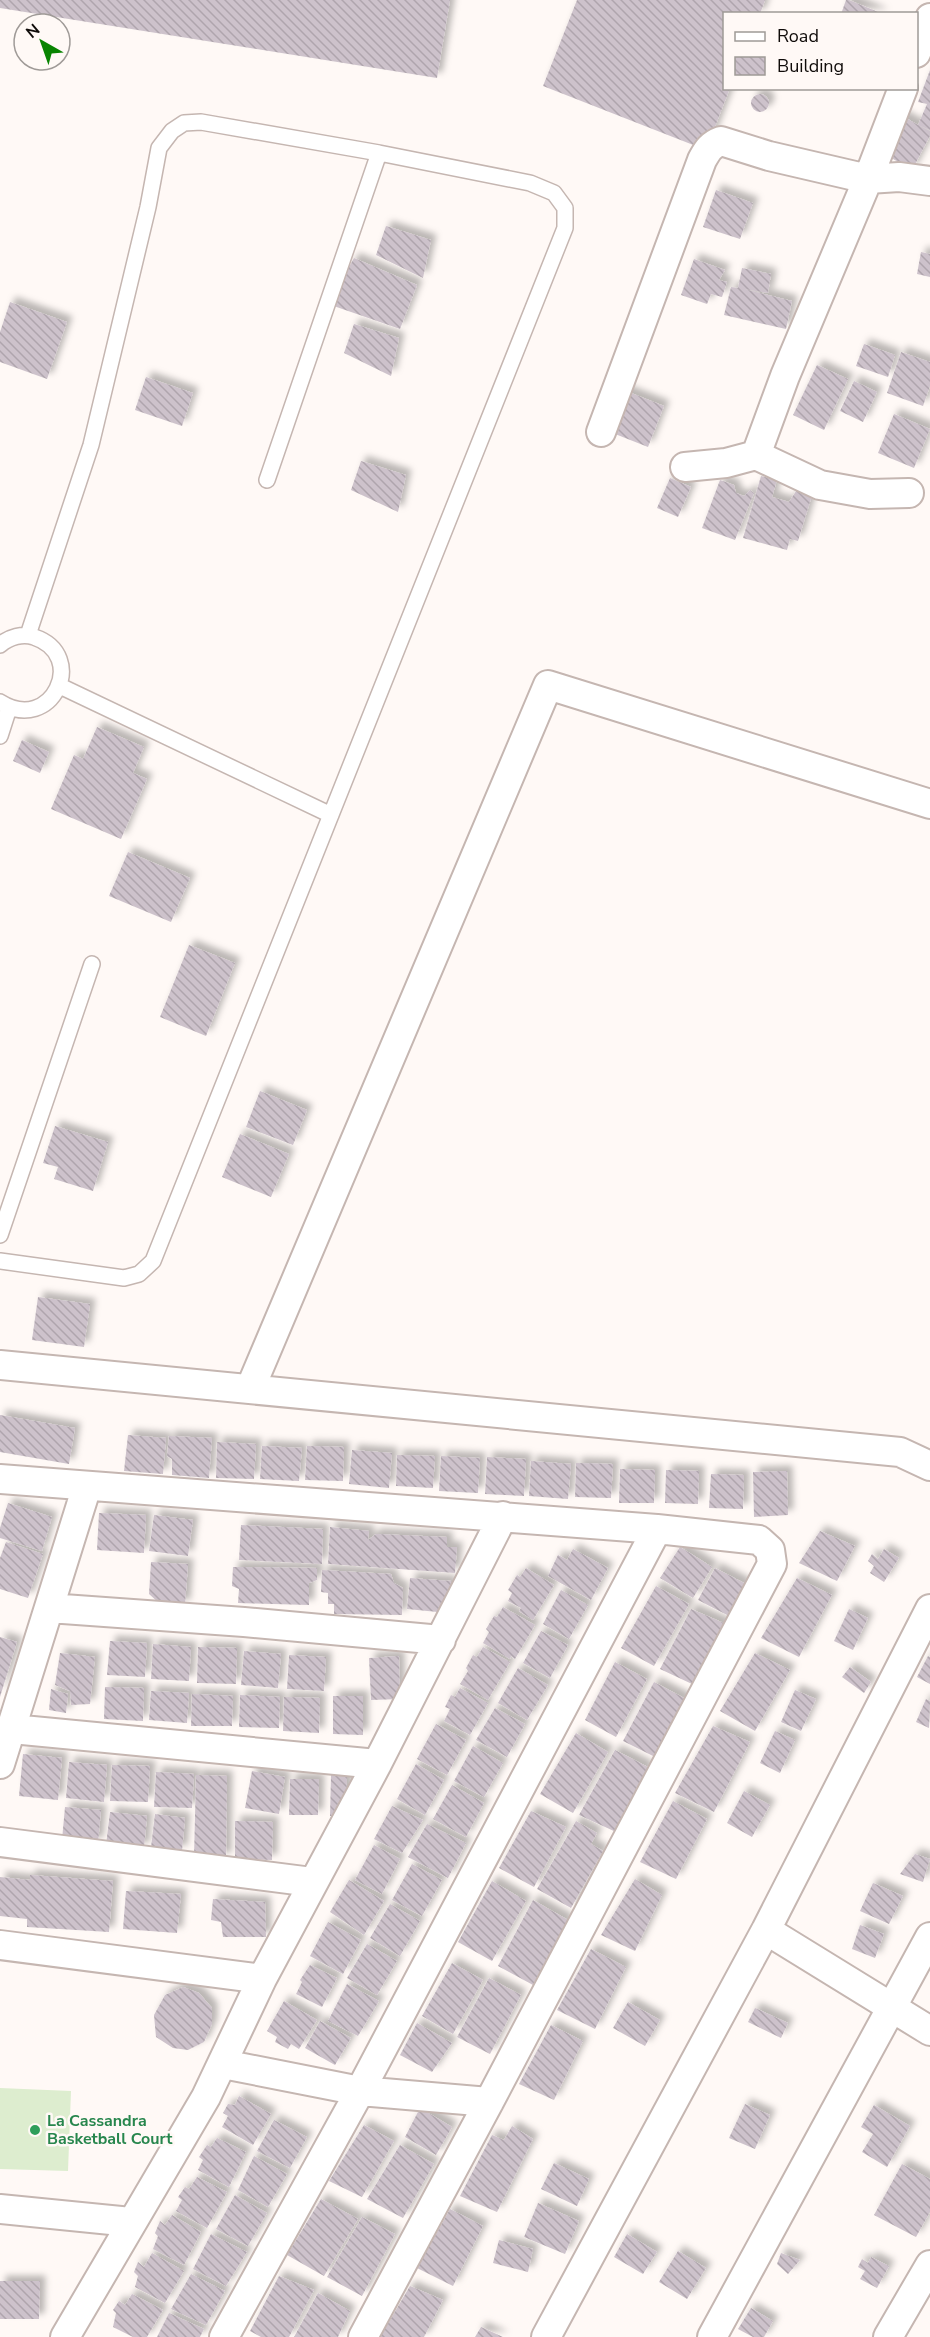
<svg xmlns="http://www.w3.org/2000/svg" width="930" height="2337" font-family="'Nunito Sans',sans-serif">
	<style>
		.garden { fill: #ddedcf }
		.building { fill: url(#building-back-hatch); filter: url(#shadow) }
		.lines { fill: none; stroke-linecap: round; stroke-linejoin: round }
		.service-casing { stroke: #c5b6b1; stroke-width: 18 }
		.minor-casing { stroke: #c5b6b1; stroke-width: 32 }
		.service { stroke: #fff; stroke-width: 15 }
		.minor { stroke: #fff; stroke-width: 28 }
		.leisure-dot { fill: #2e9e5b; stroke: #fff9f6; stroke-width: 2 }
		.labels { text-anchor: middle; dominant-baseline: central; stroke-width: 5; stroke-linejoin: round; paint-order: stroke }
		.leisure-label { font-size: 16px; font-weight: bold; fill: #27864d; stroke: #fff9f6; text-anchor: start }
	</style>
	<defs>
		<pattern id="building-back-hatch" width="6" height="6" patternUnits="userSpaceOnUse" patternTransform="scale(1.5)"><rect width="6" height="6" fill="#cdc2cb"/><path d="M-1 5l2 2M0 0l6 6M5-1l2 2" fill="none" stroke="#afa5ad"/></pattern>
		<filter id="shadow"><feDropShadow dx="5.5" dy="-5.5" stdDeviation="3" flood-color="#0004"/></filter>
	</defs>
	<rect width="100%" height="100%" fill="#fff9f6"/>
	<path class="garden" d="M0,2088l71,3 -3,80 -68,-2z"/>
	<path class="building" d="M0,0h450l-13,78 -437,-70z
		M577,0h188l-5,14h-36v74h6l-24,62 -163,-64z
		M846,0h3l34,14h-42z
		M930,70v60l-12,-5 12,6v5l-18,34 -31,-18 20,-37 17,10 9,-21 -9,-2z
		M751 103a9 9 0 1 1 18 0a9 9 0 1 1-18 0Z
		M716,190l37,13 -13,36 -37,-12z
		M386,226l45,14 -8,38 -47,-23z
		M921,252l9,2v23l-13,-3z
		M354,258l63,27 -17,44 -72,-25z
		M694,259l31,11 -6,10 8,2 -5,15 -11,-3 -4,10 -26,-9z
		M742,268l29,6 -3,19 -24,-4 48,12 -6,28 -62,-14 7,-28 7,1z
		M10,302l57,20 -20,57 -47,-17v-30z
		M354,324l45,14 -8,38 -47,-23z
		M864,344l31,11 -7,22 -32,-11z
		M901,352l29,10v24l-7,20 -36,-13z
		M817,365l31,14 -24,51 -31,-15z
		M146,377l47,16 -11,33 -47,-16z
		M854,381l23,11 -14,30 -23,-11z
		M621,389l43,17 -16,41 -43,-17z
		M894,414l36,15 -16,39 -36,-15z
		M361,461l45,14 -8,37 -47,-22z
		M761,476l16,4 -5,17 17,5 11,-17 14,4 -16,52 -8,-2 -3,11 -44,-12z
		M670,478l21,9 -13,30 -21,-9z
		M720,480l14,5 2,8 8,3 6,-6 4,3 -19,47 -33,-12z
		M97,727l47,20 -11,26 14,6 -26,60 -70,-30 23,-54 9,4z
		M22,740l27,12 -9,21 -27,-12z
		M128,852l62,26 -19,44 -62,-26z
		M189,945l46,18 -29,73 -46,-19z
		M260,1091l47,19 -14,35 -47,-18z
		M55,1126l53,16 -15,49 -39,-12 4,-12 -15,-4z
		M240,1134l49,20 -18,43 -49,-20z
		M38,1297l52,7 -6,43 -52,-7z
		M0,1415l75,13 -6,36 -69,-12z
		M128,1435l38,3 -3,36 -39,-3z
		M169,1436l43,2 -3,40 -37,-3v-16l-5,-3z
		M217,1442l39,2 -2,35 -38,-1z
		M262,1446l40,2 -3,33 -39,-2z
		M307,1446l37,1 -1,34 -38,-1z
		M352,1450l40,3 -3,35 -40,-4z
		M397,1455l38,1 -2,32 -37,-2z
		M441,1456l39,2 -2,35 -39,-2z
		M487,1457l39,2 -2,37 -39,-2z
		M531,1461l40,3 -3,35 -39,-3z
		M576,1463l37,1 -2,34 -36,-1z
		M620,1469l35,1 -1,33h-35z
		M666,1470l33,1 -1,33 -33,-1z
		M787,1471l1,44 -34,2 -1,-45z
		M711,1474l33,1 -1,34 -34,-1z
		M8,1503l44,14 -10,34 -42,-13v-10z
		M99,1513l47,2 -2,38 -47,-3z
		M154,1515l39,5 -5,36 -39,-5z
		M241,1525l82,4 -1,35 -83,-4z
		M330,1527l39,4 -1,9 8,-6 71,3v10h10l-2,26 -127,-9z
		M820,1531l35,15 -18,35 -38,-18z
		M6,1542l37,12 -15,44 -28,-9v-31z
		M680,1547l32,20 -19,31 -33,-20z
		M573,1549l35,19 -17,32 -43,-24 10,-21 9,5z
		M884,1549l15,9 -15,24 -14,-9 4,-7 -6,-5 4,-7 6,5z
		M151,1562l37,2 -3,41 -26,-2 -10,-9z
		M233,1567l84,1v12l-8,3v22l-71,-2 1,-14 -7,-3z
		M526,1568l28,17 -21,35 -14,-9 2,-3 -13,-7 4,-8 -4,-3 9,-15 3,2z
		M715,1568l31,16 -17,32 -31,-16z
		M322,1570l69,4 3,9 9,5 -1,27 -68,-1v-10h-6v-11l-7,-1z
		M410,1578l41,3 -3,32 -41,-4z
		M797,1578l35,17 -33,62 -38,-19z
		M656,1586l33,18 -35,62 -33,-18z
		M561,1590l27,15 -19,34 -26,-15z
		M503,1607l32,18 -20,34 -4,-3 -1,3 -27,-16 6,-11 -3,-3 8,-13 3,1z
		M691,1609l35,15 -34,60 -32,-15z
		M849,1609l19,9 -15,32 -19,-9z
		M541,1631l27,14 -18,33 -27,-15z
		M0,1637l17,5 -17,55z
		M110,1641l37,2 -2,34 -38,-2z
		M153,1644l38,3 -2,34 -38,-2z
		M198,1647l39,1 -1,36 -39,-1z
		M483,1647l27,15 -22,38 -28,-16 8,-13 -2,-3 7,-13 4,2z
		M244,1651l37,3 -3,34 -37,-3z
		M60,1653l35,4 -5,47 -19,1 -1,-14 -15,-6z
		M755,1653l35,17 -35,61 -35,-20z
		M289,1655l37,2 -2,34 -37,-2z
		M399,1656l1,43 -29,1 -2,-42z
		M928,1656l2,1v27l-13,-7z
		M615,1662l32,17 -31,58 -31,-17z
		M850,1667l21,15 -7,11 -22,-16z
		M518,1668l30,17 -21,35 -29,-17z
		M654,1682l32,17 -31,58 -32,-16z
		M105,1687l39,1 -1,33 -39,-2z
		M460,1688l28,15 -18,32 -26,-14 6,-12 -5,-2 6,-12 4,2z
		M51,1689l17,5 -2,19 -17,-3z
		M795,1690l21,9 -15,32 -20,-9z
		M151,1691l38,2 -2,30 -38,-3z
		M192,1694l41,2 -1,30h-41z
		M240,1695l40,2 -1,31 -40,-1z
		M333,1696h30v39l-30,-1z
		M284,1697l36,1 -1,35 -36,-2z
		M926,1699l4,2 -1,27 -13,-6z
		M495,1708l30,16 -18,33 -31,-17z
		M436,1724l30,16 -19,35 -30,-16z
		M713,1726l37,16 -36,70 -39,-19z
		M775,1731l20,9 -15,33 -20,-10z
		M576,1733l32,19 -35,61 -33,-19z
		M473,1746l30,17 -19,34 -30,-16z
		M615,1750l33,17 -32,65 -37,-17z
		M23,1754l39,4 -4,42 -39,-4z
		M69,1762l38,3 -3,37 -38,-4z
		M416,1764l28,16 -19,35 -28,-16z
		M112,1765l38,1 -2,36 -38,-1z
		M252,1771l33,6 -6,37 -34,-6z
		M156,1772l38,2 -2,34 -38,-1z
		M196,1775l31,1 -1,82 -32,-1z
		M331,1775l16,1 -1,40h-16z
		M290,1779h29l-1,36h-29z
		M452,1785l32,18 -18,34 -33,-18z
		M744,1791l26,14 -18,32 -25,-14z
		M673,1801l34,18 -31,60 -36,-17z
		M392,1806l31,14 -21,33 -28,-14z
		M65,1807l36,3 -3,33 -36,-3z
		M531,1811l35,16 -32,60 -35,-19z
		M110,1812l37,4 -3,32 -38,-3z
		M155,1814l30,4 -3,33 -31,-4z
		M235,1821l38,1 -1,38 -37,-1z
		M576,1821l21,12 -6,11 12,7 -32,57 -34,-19z
		M427,1824l39,19 -18,35 -40,-21z
		M374,1845l26,14 -18,35 -27,-14z
		M915,1854l15,5 -7,23 -23,-8z
		M412,1864l30,16 -20,36 -30,-16z
		M30,1875l83,6 -4,51 -82,-5v-8l-27,-3v-39l30,3z
		M635,1879l27,16 -27,56 -34,-16z
		M349,1880l35,21 -20,34 -34,-23z
		M492,1881l34,20 -34,60 -34,-19z
		M873,1883l30,13 -14,28 -29,-13z
		M126,1891l55,3 -4,39 -54,-4z
		M213,1899l52,3 1,35h-43l-2,-15 -10,-2z
		M533,1900l35,20 -35,65 -35,-19z
		M390,1904l30,17 -20,35 -30,-18z
		M328,1922l33,18 -18,34 -33,-18z
		M860,1925l24,9 -9,24 -23,-9z
		M367,1944l30,17 -20,34 -30,-17z
		M591,1949l35,18 -31,62 -38,-19z
		M452,1963l31,17 -30,54 -31,-18z
		M310,1965l27,13 -15,29 -26,-13 6,-12 -2,-2z
		M489,1978l32,17 -31,59 -33,-17z
		M347,1984l32,17 -21,35 -30,-15z
		M183,1987l16,6 13,15v16l-8,18 -16,8 -15,-2 -17,-11 -2,-22 11,-20z
		M284,2001l33,19 -18,29 -8,-5 -3,5 -13,-7 2,-5 -10,-6z
		M628,2002l32,18 -15,26 -32,-18z
		M755,2008l33,15 -7,15 -33,-16z
		M320,2021l31,17 -16,27 -30,-17z
		M417,2023l35,20 -20,29 -32,-17z
		M551,2025l32,16 -29,59 -35,-16z
		M239,2096l32,18 -18,31 -31,-18 6,-11 -5,-3 5,-9 7,1z
		M745,2104l25,11 -15,34 -26,-11z
		M874,2105l36,21 -23,41 -25,-15 11,-18 -12,-7z
		M420,2108l32,19 -16,28 -31,-18z
		M274,2120l33,17 -17,31 -33,-17z
		M364,2125l30,16 -32,56 -33,-16z
		M512,2126l21,13 -36,73 -37,-16 32,-61 12,5z
		M217,2138l29,14 -17,35 -31,-17 5,-10 -4,-3 8,-12 4,2z
		M400,2145l34,19 -31,54 -36,-19z
		M254,2156l33,18 -19,33 -30,-17z
		M554,2163l35,16 -12,27 -36,-17z
		M902,2164l28,15v33l-14,25 -42,-22z
		M197,2177l30,15 -20,36 -31,-17 6,-11 -4,-3 7,-10 4,2z
		M235,2195l32,18 -19,33 -32,-17z
		M321,2199l37,20 -34,57 -37,-21z
		M538,2203l41,18 -14,33 -41,-17z
		M450,2209l33,17 -30,60 -36,-18z
		M172,2215l29,17 -17,33 -31,-16 5,-13 -3,-3 5,-12 5,4z
		M362,2217l33,17 -33,62 -35,-19z
		M211,2234l36,18 -21,34 -33,-17z
		M627,2234l30,18 -14,22 -29,-17z
		M499,2240l34,9 -5,23 -35,-9z
		M678,2251l28,17 -19,31 -28,-17z
		M152,2253l32,18 -19,32 -30,-16 3,-11 -4,-4 4,-10 6,5z
		M781,2253l19,7 -12,14 -11,-10z
		M871,2257l18,9 -12,22 -17,-9 5,-8 -7,-4 4,-8 6,4z
		M191,2274l34,17 -19,34 -35,-16z
		M279,2276l35,14 -25,47h-28l-11,-6z
		M0,2281h40l-1,38h-39z
		M410,2286l33,14 -19,37h-44z
		M318,2293l32,18 -12,26h-44z
		M132,2294l31,16 -16,27h-14l-20,-10 3,-14 -3,-3 6,-9 6,4z
		M751,2308l22,13 -9,16h-11l-15,-8z
		M169,2313l35,16 -4,8h-43z
		M481,2327l22,10h-28z"/>
	<g class="lines">
		<defs>
			<path id="service" d="M267,480l112,-327
				M0,645c9,-8 23,-12 34,-8 55,18 18,98 -34,65
				M60,686l271,129
				M0,736l9,-28
				M0,1235l92,-271
				M0,1261l124,17 15,-4 14,-13 412,-1033v-20l-11,-15 -24,-10 -151,-30 -178,-31 -17,1 -12,8 -13,17 -11,59 -57,238 -63,190"/>
			<path id="minor" d="M916,53l14,-35
				M903,88l-35,91 -83,197 -29,79 64,30 50,9 39,-1
				M601,432l101,-272c5,-9 8,-15 19,-19l48,15 99,23 31,-2 31,4
				M685,467l41,-4 30,-8
				M0,1365l900,87 30,14
				M250,1389l298,-704 382,119
				M0,1479l657,50 102,11 11,10 2,14 -283,538 -126,235
				M49,1608l195,14 197,18
				M12,1729l365,35
				M0,1764l87,-278
				M0,1842l312,40
				M766,1930l164,101
				M0,1945l262,34
				M223,2064l137,27 129,11
				M0,2209l131,13
				M65,2337l141,-240 56,-118 115,-215 126,-248
				M224,2337l136,-246 297,-562
				M546,2337l220,-407 164,-321
				M712,2337l218,-400
				M888,2337l42,-72"/>
		</defs>
		<use href="#service" class="service-casing"/>
		<use href="#minor" class="minor-casing"/>
		<use href="#service" class="service"/>
		<use href="#minor" class="minor"/>
	</g>
	<circle class="leisure-dot" cx="35" cy="2130" r="6"/>
	<g class="labels">
		<g class="leisure-label">
			<text x="47" y="2121">La Cassandra<tspan x="47" dy="18">Basketball Court</tspan></text>
		</g>
	</g>
	<rect x="723" y="12" width="195" height="78" fill="#fff9f6" stroke="#9f9a97" stroke-width="1.5"/>
	<rect x="735" y="32" width="30" height="9" fill="#ffffff" stroke="#9f9a97" stroke-width="1.5"/>
	<text x="777" y="42" font-size="18" fill="#0f0b09">Road</text>
	<rect x="735" y="57" width="30" height="18" fill="url(#building-back-hatch)" stroke="#9f9a97" stroke-width="1.5"/>
	<text x="777" y="72" font-size="18" fill="#0f0b09">Building</text>
	<g transform="translate(42 42) rotate(320)"><circle r="28" fill="#fff9f6" stroke="#9f9a97" stroke-width="1.5"/>
	<path d="M0-4.5L10 22L0 15L-10 22Z" fill="#088401"/>
	<text y="-9" font-size="16" font-weight="bold" text-anchor="middle" fill="#0f0b09">N</text>
	</g>
</svg>
